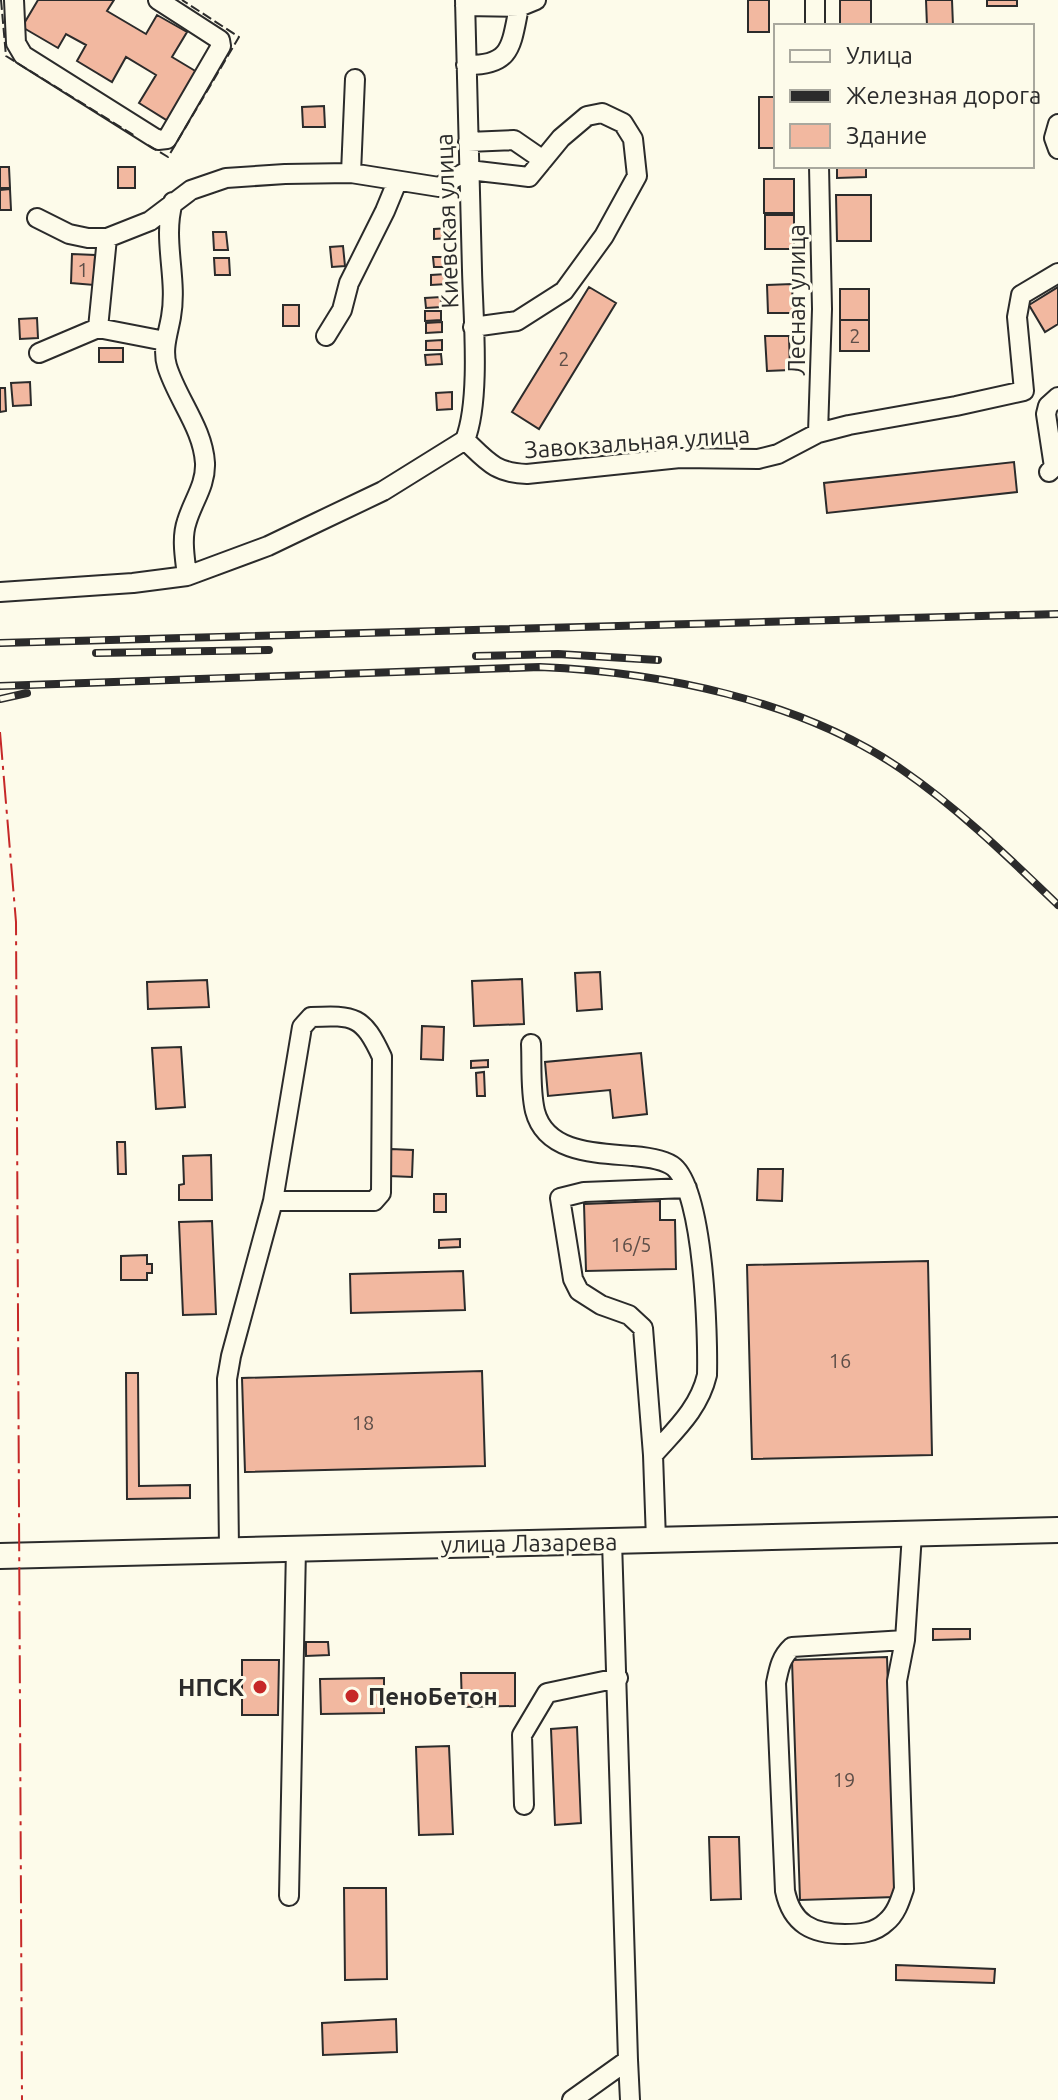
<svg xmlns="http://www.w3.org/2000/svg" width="1058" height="2100" font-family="Ubuntu,sans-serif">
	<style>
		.building { fill: #f2b8a0; stroke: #2b2b2b; stroke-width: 2 }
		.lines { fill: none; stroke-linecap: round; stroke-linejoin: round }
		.minor-casing { stroke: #2b2b2b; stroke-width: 22 }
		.major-casing { stroke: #2b2b2b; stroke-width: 28 }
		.minor { stroke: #fdfbea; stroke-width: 18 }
		.major { stroke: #fdfbea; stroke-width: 24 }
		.rail-casing { stroke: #2b2b2b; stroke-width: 8 }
		.rail { stroke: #fdfbea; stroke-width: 5; stroke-dasharray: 15; stroke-linecap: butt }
		.fence { stroke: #2b2b2b; stroke-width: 2; stroke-dasharray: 10 4; stroke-linecap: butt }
		.power { stroke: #c62828; stroke-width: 2; stroke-dasharray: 28 6 4 6; stroke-linecap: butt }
		.poi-dot { fill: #c62828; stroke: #fdfbea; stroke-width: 3 }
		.labels { text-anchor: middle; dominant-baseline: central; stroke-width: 6; stroke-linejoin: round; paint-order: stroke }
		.number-label { font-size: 20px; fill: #5d4e48 }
		.street-label { font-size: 24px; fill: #2b2b2b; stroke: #fdfbea }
		.poi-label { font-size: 24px; font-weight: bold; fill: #2b2b2b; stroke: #fdfbea; text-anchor: end }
	</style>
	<rect width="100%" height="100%" fill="#fdfbea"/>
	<path class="building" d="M38,0h76l-7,11 39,23 11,-19 30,17 -15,25 25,15 -29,49 -29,-18 17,-28 -30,-18 -14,25 -35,-21 9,-16 -20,-11 -8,14 -36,-21z
		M748,0h21v32h-21z
		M840,0h31v24h-31z
		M926,0h26l1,26h-26z
		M987,0h30v6h-30z
		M759,97h17v51h-17z
		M324,106l1,21h-22l-1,-20z
		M837,166h29v11l-29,1z
		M0,167h9l1,21h-10z
		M118,167h17v21h-17z
		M764,179h30v34h-30z
		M10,189l1,21h-11v-20z
		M836,195h35v46h-34z
		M765,215h29v34h-29z
		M450,228v10l-16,1v-10z
		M213,232h13l2,18h-14z
		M343,246l2,20 -13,1 -2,-20z
		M72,254l23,1 -1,30 -23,-2z
		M433,257h16v10h-15z
		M214,258h15l1,17h-15z
		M446,274l1,10 -16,1v-10z
		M792,284l1,29h-25l-1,-28z
		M589,287l27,16 -77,126 -27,-17z
		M1058,287v37l-13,8 -16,-27z
		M840,289h29v31h-29z
		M441,297l1,10 -16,1 -1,-10z
		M283,305h16v21h-16z
		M425,311h16v9l-16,1z
		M37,318l1,20 -18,1 -1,-20z
		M840,320h29v31h-29z
		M442,322v10l-16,1v-10z
		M765,336h24l1,34 -23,1z
		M442,340v10h-16v-9z
		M99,348h24v14h-24z
		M441,354l1,10 -16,1 -1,-10z
		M30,382l1,23 -18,1 -2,-23z
		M0,388h5l1,23 -6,1z
		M452,392v17l-15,1 -1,-17z
		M1014,462l3,30 -190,21 -3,-30z
		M600,972l2,37 -25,2 -2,-38z
		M522,979l2,45 -50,2 -2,-45z
		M207,980l2,27 -61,2 -1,-27z
		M422,1026l22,1 -1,33 -22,-1z
		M181,1047l4,60 -29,2 -4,-61z
		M641,1053l6,61 -34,4 -3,-28 -62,6 -3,-34z
		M488,1060v7l-17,1v-7z
		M484,1072l1,24h-8l-1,-23z
		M117,1142h8l1,32h-8z
		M391,1149l22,1 -1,27 -23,-1z
		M211,1155l1,45h-33v-15l5,-1 -1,-28z
		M758,1169h25l-1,32 -25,-1z
		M434,1194h12v18h-12z
		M660,1201v19h15l1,49 -90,2 -2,-67z
		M212,1221l4,93 -33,1 -4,-93z
		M460,1239v8l-21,1v-8z
		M147,1255v9h5v9h-5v7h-26v-24z
		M928,1261l4,194 -180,4 -5,-194z
		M463,1271l2,39 -114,3 -1,-39z
		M482,1371l3,95 -240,6 -3,-94z
		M126,1373h12l1,113 51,-1v13l-63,1z
		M933,1629h37v10l-37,1z
		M306,1642h22l1,13 -23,1z
		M887,1657l8,240 -95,3 -8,-240z
		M242,1660h37l-1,55h-36z
		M461,1673h54v33l-53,1z
		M384,1678v35l-63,1 -1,-35z
		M577,1727l4,96 -26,2 -4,-96z
		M449,1746l4,88 -34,1 -3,-88z
		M709,1837h30l2,62 -30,1z
		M344,1888h42l1,91 -42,1z
		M896,1965l99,4 -1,14 -98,-3z
		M396,2019l1,33 -74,3 -1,-32z"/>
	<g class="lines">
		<defs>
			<path id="minor" d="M14,0l2,43 7,12 135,85 9,-1 54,-93 -1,-6 -62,-40
				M465,0c3,90 4,180 7,270 1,45 9,130 -7,170
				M815,0v26
				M465,6l54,1 17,-7
				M466,65c46,1 45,-19 53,-58
				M1058,124l-4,14 4,11
				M468,142l46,-2 29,20
				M351,173l4,-94
				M173,202c-11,38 5,76 -2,115 -3,17 -9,32 -4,49 10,33 36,62 38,97 1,22 -12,38 -18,58 -6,17 -2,37 0,55
				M37,218l32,16 19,4h19l43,-17 41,-31 35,-12 59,-4 66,-1 88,14 30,-17 60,7 32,-39 26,-22 15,-3 21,10 10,16 4,37 -33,60 -40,55 -47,30 -44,6
				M98,328l9,-90
				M326,336l16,-26 7,-27 36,-72 12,-29
				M39,353l59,-25 67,13
				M818,433l4,-124 -3,-143
				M465,440c22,21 30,33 62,34l153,-16 78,1 20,-5 40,-21 31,-8 107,-19 68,-15 -7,-74 4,-22 37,-22
				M1049,472l5,-5 -8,-53 2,-8 10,-9
				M0,592l133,-9 54,-7 81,-30 50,-24 65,-31 82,-51
				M531,1044c1,21 -1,46 4,67 11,43 64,42 98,45 12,1 31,3 41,11 30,26 34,168 33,208 -8,34 -32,55 -54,80l3,85
				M653,1455l-10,-127 -14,-13 -28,-10 -22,-14 -6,-12 -13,-81 24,-6 103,-4
				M229,1549l-2,-170 4,-23 42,-155 29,-174 9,-10c44,-2 52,-1 71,40l-1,136 -7,8h-101
				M905,1640l-113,7c-11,10 -13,21 -16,36l9,208c7,33 27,43 60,43 14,0 30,-1 41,-12 10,-8 14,-21 18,-33l-7,-208 8,-41 7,-106
				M524,1805l-2,-70 25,-42 71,-15
				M289,1896l7,-348
				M628,2060l2,40
				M572,2100l56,-40 -16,-519"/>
			<path id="major" d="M0,1556l1058,-26"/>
		</defs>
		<use href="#minor" class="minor-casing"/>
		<use href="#major" class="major-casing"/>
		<use href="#minor" class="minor"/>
		<use href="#major" class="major"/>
		<defs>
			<path id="rail" d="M0,643l1058,-29
				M96,653l173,-3
				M476,656l82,-2 100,6
				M0,686l540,-19c120,5 260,33 361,102 57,39 107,88 157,136
				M0,699l27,-6"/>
		</defs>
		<use href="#rail" class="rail-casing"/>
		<use href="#rail" class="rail"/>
		<path class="fence" d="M1,0l5,56 129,80
			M148,145l20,12 71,-120 -57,-37"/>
		<path class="power" d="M0,732l16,190 6,1178"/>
	</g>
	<g class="poi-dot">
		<circle cx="260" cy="1687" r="8"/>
		<circle cx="352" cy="1696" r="8"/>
	</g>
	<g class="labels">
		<g class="number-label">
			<text x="83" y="269">1</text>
			<text x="855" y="335">2</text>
			<text x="564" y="358">2</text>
			<text x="631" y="1244">16/5</text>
			<text x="840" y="1360">16</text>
			<text x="363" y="1422">18</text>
			<text x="844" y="1779">19</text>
		</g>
		<g class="street-label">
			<text transform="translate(447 221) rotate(-92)">Киевская улица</text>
			<text transform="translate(796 300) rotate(-90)">Лесная улица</text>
			<text transform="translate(637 442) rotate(-4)">Завокзальная улица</text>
			<text transform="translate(529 1543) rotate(-1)">улица Лазарева</text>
		</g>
		<g class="poi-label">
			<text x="244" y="1687">НПСК</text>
			<text x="368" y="1696" text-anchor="start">ПеноБетон</text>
		</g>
	</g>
	<rect x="774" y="24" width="260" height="144" fill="#fdfbea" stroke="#a9a89e" stroke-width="2"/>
	<rect x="790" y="50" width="40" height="12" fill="#fdfbea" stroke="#a9a89e" stroke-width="2"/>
	<text x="846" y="64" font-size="24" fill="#2b2b2b">Улица</text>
	<rect x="790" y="90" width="40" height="12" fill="#2b2b2b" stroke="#a9a89e" stroke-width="2"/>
	<text x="846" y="104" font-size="24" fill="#2b2b2b">Железная дорога</text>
	<rect x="790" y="124" width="40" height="24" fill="#f2b8a0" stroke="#a9a89e" stroke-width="2"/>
	<text x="846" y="144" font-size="24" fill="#2b2b2b">Здание</text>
</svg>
